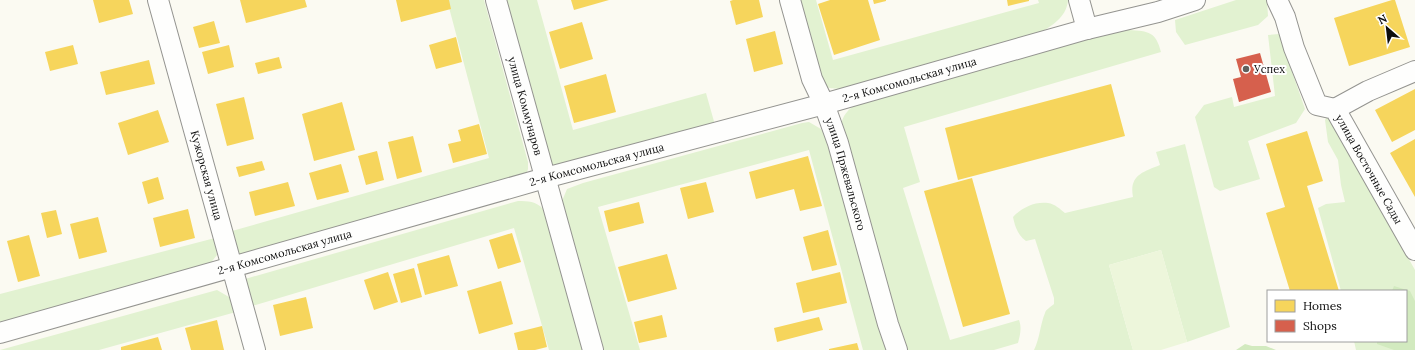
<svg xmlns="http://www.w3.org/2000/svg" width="1415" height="350" font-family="Lora,serif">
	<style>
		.green { fill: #e2f2d1 }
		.forest { fill: #d2eabf }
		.pitch { fill: #edf6db }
		.homes { fill: #f6d55c }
		.shops { fill: #d6604d }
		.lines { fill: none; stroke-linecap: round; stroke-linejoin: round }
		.street-casing { stroke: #949490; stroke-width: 22 }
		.street { stroke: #fefefd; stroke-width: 20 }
		.poi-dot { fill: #60605d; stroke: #fff; stroke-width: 1.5 }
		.labels { text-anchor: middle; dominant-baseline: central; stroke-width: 4; stroke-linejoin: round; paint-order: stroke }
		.poi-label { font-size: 11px; fill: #0d0d0d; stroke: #fff; text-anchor: start }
		.street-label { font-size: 11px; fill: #0d0d0d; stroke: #fff }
	</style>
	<rect width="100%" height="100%" fill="#fbfaf2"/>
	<path class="green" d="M447,0h37l44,162v7l-3,9 -286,78 -7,-25 257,-73z
		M503,0h34l36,130 133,-37 9,32 -158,43 -8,-7z
		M797,0h19l17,60 206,-57 -1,-3h30c-1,15 -13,24 -25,31l-203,58c-12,-1 -13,0 -21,-10z
		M1236,0h31l1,16 -10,9 -73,20 -9,-13 -1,-12z
		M1129,30c20,1 27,2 32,22l-257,75 16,55 -17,6 47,152 69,-20c3,8 1,15 -1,23l-24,7h-87l-67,-216c2,-17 3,-20 17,-31l259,-72z
		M1279,34l26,75 -9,14 -48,18 12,38 -40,12 -6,-4 -19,-70 9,-12 28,-8 2,10 41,-11 -7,-61z
		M1329,114l8,11 56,106 22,39v80h-59l-2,-9h52v-50h-65l-23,-83 8,-4 19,-2 -4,-17 -3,-25 -10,-18 -3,-22z
		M809,122l12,7 3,5 65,216h-26l-54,-200 -211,57 42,143h-36l-42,-149 5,-12 16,-6 219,-60z
		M1185,144l45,183 -43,15 -26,-92 -52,15 24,85h-99c6,-12 6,-25 11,-37 1,-4 6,-6 9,-9v-6l-19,-59 -9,2c-8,-6 -11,-14 -13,-24 8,-9 22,-16 35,-14 7,1 12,6 17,10l68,-16c-4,-21 9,-25 27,-32l-4,-13z
		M518,201c10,0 18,0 25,8l40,141h-34l-35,-122 -262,78 -7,-27z
		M215,238l2,17 -8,10 -209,59v-30z
		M217,290l12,7 7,15 -137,38h-99z"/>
	<path class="forest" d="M1394,286l16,5 5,10v49h-21l-17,-6v-3h29v-50h-14z
		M1245,344l7,2h14l10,4h-40z"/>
	<path class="pitch" d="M1161,250l26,92 -26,8h-28l-24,-85z"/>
	<path class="homes" d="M93,0h36l4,14 -34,9z
		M240,0h65l2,7 -61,16z
		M396,0h53l2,9 -50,13z
		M571,0h38l-35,10z
		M733,0h26l4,17 -27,8 -6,-24z
		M830,0h38l12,40 -46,15 -16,-51z
		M873,0h13v1l-12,3z
		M1007,0h22v1l-21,5z
		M1392,0h3l15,47 -61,19 -15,-48z
		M214,21l6,22 -21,5 -6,-21z
		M582,22l11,37 -33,10 -11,-37z
		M775,31l8,33 -29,8 -8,-33z
		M456,37l6,25 -26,7 -7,-24z
		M73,45l5,19 -28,7 -5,-19z
		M229,45l5,22 -26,7 -6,-22z
		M279,57l3,11 -24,6 -3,-11z
		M149,60l6,24 -49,11 -6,-23z
		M606,74l10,38 -42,11 -10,-37z
		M1111,84l14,52 -167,44 -13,-52z
		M1415,89v41l-23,12 -17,-32z
		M244,97l10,42 -27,7 -11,-42z
		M342,102l13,48 -41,11 -12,-47z
		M158,110l11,32 -41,13 -10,-32z
		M479,124l8,30 -34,9 -5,-19 13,-3 -3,-11z
		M1307,131l16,50 -16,5 32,105h-49l-24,-78 19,-6 -19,-63z
		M413,136l9,36 -25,7 -9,-37z
		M1415,139v58l-25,-44z
		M377,151l7,29 -18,5 -8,-29z
		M808,156l14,50 -22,5 -6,-22 -38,10 -7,-27z
		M262,161l3,9 -26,7 -3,-10z
		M341,164l8,28 -32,8 -8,-27z
		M158,177l6,22 -16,5 -6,-22z
		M972,178l38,136 -47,13 -39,-136z
		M288,182l7,24 -40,10 -6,-24z
		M706,182l8,30 -26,7 -8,-31z
		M639,202l5,21 -35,9 -5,-21z
		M188,209l7,29 -35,9 -7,-29z
		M56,210l6,24 -15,4 -6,-25z
		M98,217l9,35 -28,7 -9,-35z
		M828,230l9,35 -25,6 -9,-34z
		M512,233l9,29 -23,7 -9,-29z
		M29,235l11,41 -22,6 -11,-41z
		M667,254l10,35 -49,13 -10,-35z
		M449,255l9,31 -33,9 -8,-31z
		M414,268l8,29 -21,6 -8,-29z
		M388,272l10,30 -24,8 -10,-30z
		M840,272l7,31 -44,10 -7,-30z
		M501,281l12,43 -34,10 -12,-43z
		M306,297l7,31 -33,8 -7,-31z
		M662,315l5,22 -28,6 -5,-21z
		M819,317l4,13 -46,12 -3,-14z
		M217,320l7,30h-33l-6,-22z
		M542,326l5,21 -12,3h-17l-4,-17z
		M158,337l4,13h-41v-3z
		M857,343l2,7h-30v-1z"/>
	<path class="shops" d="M1260,53l11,39 -32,10 -6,-23 8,-2 -5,-18z"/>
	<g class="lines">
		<defs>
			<g id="street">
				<path id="s1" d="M158,0l97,350"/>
				<path id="s2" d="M496,0l97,350"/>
				<path id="s3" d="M790,0l22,79 12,25 14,39 50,181 9,26"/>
				<path d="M1079,0l8,29"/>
				<path id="s4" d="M1277,0l8,17 9,31 23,57 18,4 80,141"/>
				<path d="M1335,109l33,-18 47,-20"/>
				<path id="s5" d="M0,333l545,-155 279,-74 263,-75 71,-17 37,-12"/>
			</g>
		</defs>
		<use href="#street" class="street-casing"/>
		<use href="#street" class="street"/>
	</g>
	<circle class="poi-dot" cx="1246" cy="69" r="4"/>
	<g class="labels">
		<g class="poi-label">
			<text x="1254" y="69">Успех</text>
		</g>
		<g class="street-label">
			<text stroke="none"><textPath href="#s5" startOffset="944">2-я Комсомольская улица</textPath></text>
			<text stroke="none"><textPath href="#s2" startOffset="110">улица Коммунаров</textPath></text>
			<text stroke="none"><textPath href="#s5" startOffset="620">2-я Комсомольская улица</textPath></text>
			<text stroke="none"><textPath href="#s4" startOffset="200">улица Восточные Сады</textPath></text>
			<text stroke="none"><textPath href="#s3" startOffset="183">улица Пржевальского</textPath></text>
			<text stroke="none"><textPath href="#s1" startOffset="182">Кужорская улица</textPath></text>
			<text stroke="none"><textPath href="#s5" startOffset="296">2-я Комсомольская улица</textPath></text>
		</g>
	</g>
	<rect x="1267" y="290" width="140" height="52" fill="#ffffff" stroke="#9e9e9e"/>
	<rect x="1275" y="300" width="20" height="12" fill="#f6d55c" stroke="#9e9e9e"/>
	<text x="1303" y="310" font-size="12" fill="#0d0d0d">Homes</text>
	<rect x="1275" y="320" width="20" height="12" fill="#d6604d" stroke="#9e9e9e"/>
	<text x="1303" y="330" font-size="12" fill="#0d0d0d">Shops</text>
	<g transform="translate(1387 28) rotate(332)" stroke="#ffffff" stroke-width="3" paint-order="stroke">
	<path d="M0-3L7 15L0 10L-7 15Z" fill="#0d0d0d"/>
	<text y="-6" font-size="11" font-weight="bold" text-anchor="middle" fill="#0d0d0d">N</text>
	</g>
</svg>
